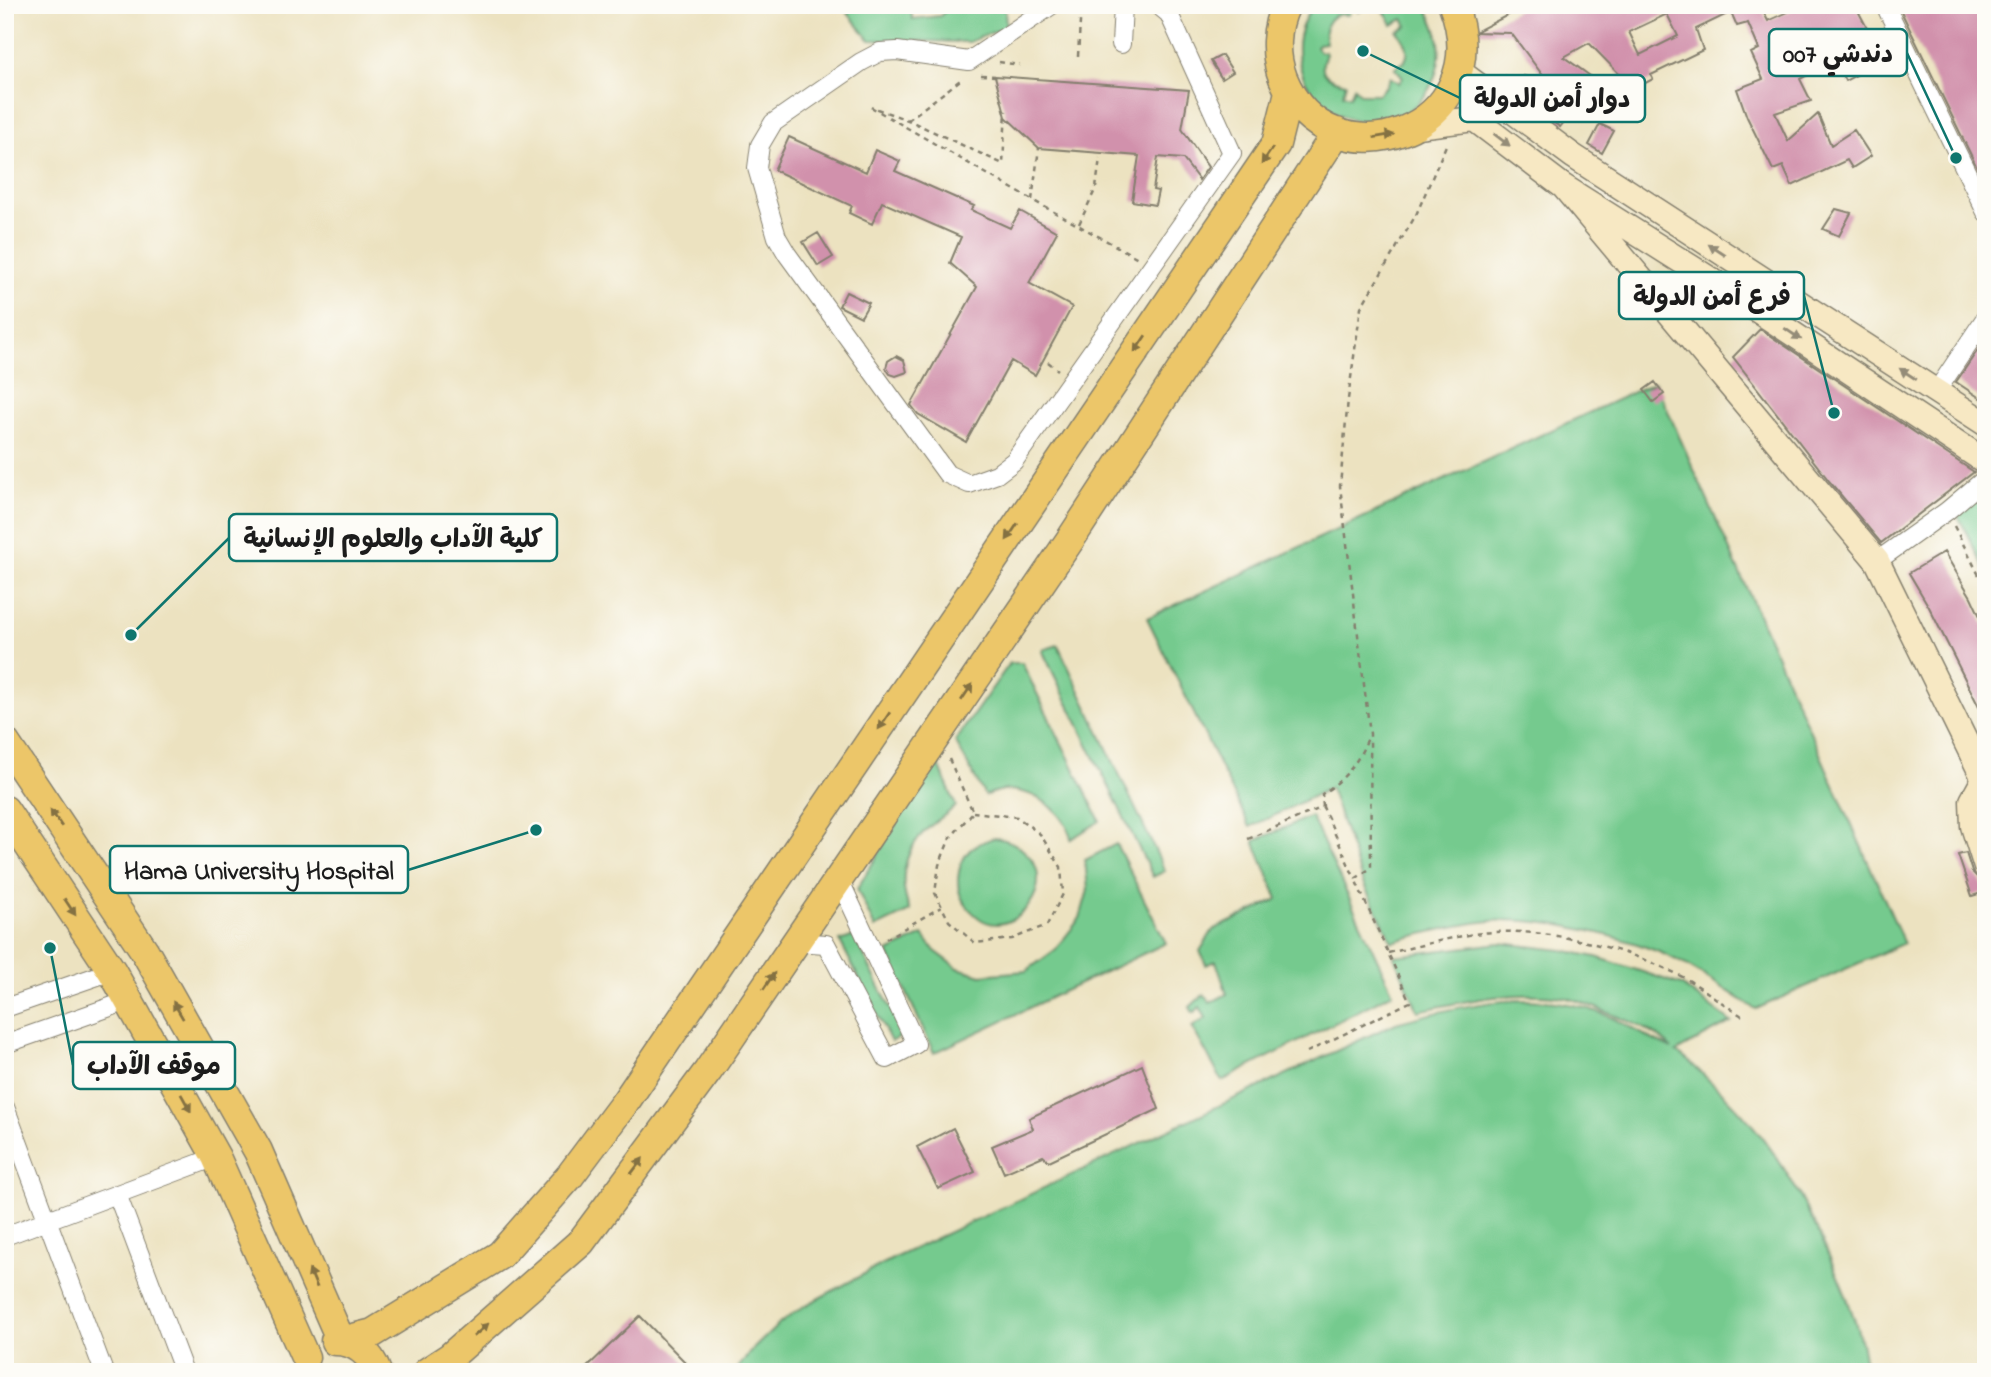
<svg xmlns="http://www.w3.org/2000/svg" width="1991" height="1377" font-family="'Indie Flower','Playpen Sans Arabic',sans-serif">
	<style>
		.green { fill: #75ca8e; stroke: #487355; stroke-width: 2 }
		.building { fill: #d191ac; fill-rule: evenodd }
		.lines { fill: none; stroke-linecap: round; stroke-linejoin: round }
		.minor-casing { stroke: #847f6e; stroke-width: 20 }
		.secondary-casing { stroke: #847f6e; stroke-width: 27 }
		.primary-casing { stroke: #847f6e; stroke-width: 31 }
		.path { stroke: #847f6e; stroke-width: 2.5; stroke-dasharray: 5 5; stroke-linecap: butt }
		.minor { stroke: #fff; stroke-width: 18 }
		.secondary { stroke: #f7e8c3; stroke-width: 24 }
		.primary { stroke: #ecc669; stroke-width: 28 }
		.oneway { fill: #847142 }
		.oneway2 { fill: #948c78 }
		.leader { fill: none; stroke: #0f766e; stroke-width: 2.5 }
		.callout-dot { fill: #0f766e; stroke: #fdfcf7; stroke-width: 2.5 }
		.callout { fill: #fdfcf7; stroke: #0f766e; stroke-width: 2.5 }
		.callout-label { font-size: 26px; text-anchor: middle; font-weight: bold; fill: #1c1c1c }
	</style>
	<rect width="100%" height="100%" fill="#fdfcf7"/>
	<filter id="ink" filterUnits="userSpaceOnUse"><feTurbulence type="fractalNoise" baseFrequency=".0143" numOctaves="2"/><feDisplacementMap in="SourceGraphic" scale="14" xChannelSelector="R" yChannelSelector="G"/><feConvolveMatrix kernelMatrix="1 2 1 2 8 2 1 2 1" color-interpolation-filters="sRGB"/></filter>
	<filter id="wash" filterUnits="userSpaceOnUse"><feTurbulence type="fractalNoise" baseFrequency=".00686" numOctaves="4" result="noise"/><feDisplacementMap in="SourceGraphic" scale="28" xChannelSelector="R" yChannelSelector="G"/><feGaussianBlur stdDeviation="1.57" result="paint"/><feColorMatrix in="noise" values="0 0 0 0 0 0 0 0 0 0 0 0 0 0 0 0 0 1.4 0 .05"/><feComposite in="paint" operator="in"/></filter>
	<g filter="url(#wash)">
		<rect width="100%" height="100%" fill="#ece2c0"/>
		<path class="green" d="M841,5h70l1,14 28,-3 12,-11h33l20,4 1,18 -37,15 -99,-2z
			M1313,5h34l3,8 -2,2c-19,-4 -26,12 -22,28l-8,1 -2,3 4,5 5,-1 1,3c-10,21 4,26 20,29l-3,11 7,2 4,-9 7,7h17l8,-8 4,-9 9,6 4,-6 -8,-9 10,-7c6,-13 -1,-20 -8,-30l10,-5 -4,-7 -11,6c-6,-17 -19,-24 -34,-13l-3,-7h69c16,24 21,49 9,76 -29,65 -122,48 -134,-20 -2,-12 -1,-26 4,-37 2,-7 7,-13 10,-19z
			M1655,382l249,561 -148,66c-31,-19 -63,-43 -97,-57 -44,-18 -120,-35 -168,-31 -33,3 -67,12 -99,21l-29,-59 -33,-95 -80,39 -103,-209z
			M1986,489v82l-29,-57z
			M1058,645l107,226 -12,6 -111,-227z
			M1010,663h12l78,158 -29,18c-6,-34 -54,-61 -86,-43l-30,-55z
			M936,758l20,48c-11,10 -24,17 -34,28 -20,22 -23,50 -12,77l-35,17 -18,-39z
			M1311,816l82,177 -171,88 -30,-54 14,-9 -6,-11 -7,6 -3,-6 14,-13 6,9 17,-9 -11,-33 -10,4 -6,-14 13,-21 65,-31 -24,-58z
			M993,838c14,1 23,5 33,15 34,30 -11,86 -44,67 -5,-3 -12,-10 -16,-15 -12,-15 -10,-39 3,-54 6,-7 16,-10 24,-13z
			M1116,844l50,99 -232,110 -46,-101 35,-17 12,16 23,17 23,7 45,-4 29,-21 25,-32 8,-28 -3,-30z
			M854,936l50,99 -13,7 -51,-101z
			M1500,943l62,7 34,7 41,13 44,15 50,37 -55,30c14,8 25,21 37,32 59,54 88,108 120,181 15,34 29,69 33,107h-1131l16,-21 28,-27 25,-18 92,-49 500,-234c69,-19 141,-36 210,-8 23,10 44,25 66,34 -15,-16 -34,-24 -54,-32 -17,-7 -34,-15 -51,-19 -50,-9 -101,3 -149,13l-24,-55z"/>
		<g id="blocks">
			<path class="building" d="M1527,5h233l8,16 24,-11 -2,-5h65l20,38 3,-1 9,17 -42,22 -10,-21 -35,19 11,22 -36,12 13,28 30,-27 13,31 23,-15 17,26 -19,12 -5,-8 -55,26 -9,-20 -10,4 -26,-53 -10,-28 26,-10 -12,-26 8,-4 -11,-26 -11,3 -6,-14 -35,17 7,21 -52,25 2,4 -19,10 -45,-46 -25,14 51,37 -10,15 -20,-14 -25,32 -57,-42 3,-9 12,11 6,-11 26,9 -39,-52 -36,-1zM1667,14l11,22 -38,19 -11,-23z
				M1898,5h88v181z
				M1222,55l11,17 -11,7 -11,-18z
				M995,76l194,14 -7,39 26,38 -9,13 -16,-21 -25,-2 -5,33 5,1 -3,14 -23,-4 7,-45 -100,-8 -33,-31z
				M1600,124l14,7 -12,22 -13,-8z
				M789,137l77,35 9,-22 25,11 -5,10 79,35 -3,4 39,18 10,-17 37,21 -28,51 43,24 -37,68 -24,-14 -45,81 -48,-28 -7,-9 66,-118 -27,-24 11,-26 -79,-35 -10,22 -23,-11 3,-7 -78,-36z
				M1836,209l15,4 -12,23 -16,-7z
				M818,233l15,24 -15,9 -15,-24z
				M846,292l23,11 -8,14 -22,-11z
				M1760,329l214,143 -93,71 -51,-61 -97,-125z
				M1986,338v64l-30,-20z
				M896,356l8,4 3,12 -11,4 -6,-2 -4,-6 2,-7z
				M1655,382l9,12 -11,8 -9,-12z
				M1944,552l27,45 15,32v92l-57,-114 -20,-34z
				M1966,853l6,19 9,9 4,11 -13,4 -14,-41z
				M1142,1065l17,44 -110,52 -6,-5 -39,17 -12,-27 41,-17 -4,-11z
				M953,1128l22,44 -37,17 -21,-42z
				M640,1316l48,49 -7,7h-99z"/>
		</g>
	</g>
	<g filter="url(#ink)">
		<use href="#blocks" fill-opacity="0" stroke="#847f6e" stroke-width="2"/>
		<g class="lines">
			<defs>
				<path id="minor" d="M1052,5l-83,56 -72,-10 -17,1 -19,10 -88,61 -13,22 -3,23 20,69 10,17 160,220 22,10 28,-10 17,-13 218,-308 -63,-139 -11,-9
					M1885,5l101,207
					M1121,44l2,-39
					M1936,392l50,-75
					M1877,561l70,-50 39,-33
					M796,942l30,2 61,115 29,-15 -77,-165
					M5,1008l107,-37
					M5,1044l125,-44
					M5,1107l99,265
					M117,1194l67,178
					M5,1236l211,-79"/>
				<path id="secondary" d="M1459,71l114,85 413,268
					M1417,126l57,-7 90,68 163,103 259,172
					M1564,187l313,374 109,222
					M1984,779l-12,22 1,25 13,41"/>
				<path id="primary" d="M1286,5c-11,22 -12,50 -3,73 46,114 218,51 170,-73
					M5,742l139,208 114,201 83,190 32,-8 127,-78 69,-78 57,-76 650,-957 13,-52
					M5,810l107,161 104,186 89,200
					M335,1341c21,0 35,12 42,31
					M427,1372l23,-15 131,-115 127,-171 362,-531 267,-408"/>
			</defs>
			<use href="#minor" class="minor-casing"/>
			<use href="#secondary" class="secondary-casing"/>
			<use href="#primary" class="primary-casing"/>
			<path class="path" d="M1078,56l3,-51
				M999,62l21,3
				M981,75l14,1
				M871,107l161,93 106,58
				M877,109l31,11 95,44 3,-53
				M908,120l55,-42
				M1032,200l7,-52
				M1079,224l17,-36 4,-30
				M1048,362l10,8
				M1954,526l32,63
				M949,759l24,53 -23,26 -11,27 -4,28 14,28 26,22 37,-4 35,-14 16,-31 -2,-27 -21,-33 -23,-17 -44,-5
				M1323,807l-1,-13c25,-17 34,-29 46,-56
				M1248,839l75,-32 32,72
				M886,939l55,-32
				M1388,953c32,-7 62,-16 94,-20 62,-7 143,15 197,42 23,12 42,28 63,41
				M1307,1052l103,-50 -55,-123 16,-11 -1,-134 -30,-248 8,-87 13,-92 55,-92 31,-72"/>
			<use href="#minor" class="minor"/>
			<use href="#secondary" class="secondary"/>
			<use href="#primary" class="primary"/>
		</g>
		<defs><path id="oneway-solid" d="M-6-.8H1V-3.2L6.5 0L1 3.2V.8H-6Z" transform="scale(1.75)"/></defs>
		<g class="oneway">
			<use href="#oneway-solid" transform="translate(1384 136) rotate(-9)"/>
			<use href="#oneway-solid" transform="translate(1267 156) rotate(124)"/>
			<use href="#oneway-solid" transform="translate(1140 344) rotate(124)"/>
			<use href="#oneway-solid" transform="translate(1012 532) rotate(124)"/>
			<use href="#oneway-solid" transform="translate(967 692) rotate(-56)"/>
			<use href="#oneway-solid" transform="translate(884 721) rotate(124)"/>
			<use href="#oneway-solid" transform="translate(56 818) rotate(-124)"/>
			<use href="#oneway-solid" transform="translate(70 907) rotate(56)"/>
			<use href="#oneway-solid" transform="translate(769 981) rotate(-56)"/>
			<use href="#oneway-solid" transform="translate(178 1010) rotate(-120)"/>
			<use href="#oneway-solid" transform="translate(186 1103) rotate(61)"/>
			<use href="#oneway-solid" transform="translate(637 1166) rotate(-53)"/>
			<use href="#oneway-solid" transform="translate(313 1278) rotate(-113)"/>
			<use href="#oneway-solid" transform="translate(481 1330) rotate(-41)"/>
		</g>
		<g class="oneway2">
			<use href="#oneway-solid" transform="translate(1502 140) rotate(37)"/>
			<use href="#oneway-solid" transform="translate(1717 250) rotate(-147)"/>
			<use href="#oneway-solid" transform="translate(1793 334) rotate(34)"/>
			<use href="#oneway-solid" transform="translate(1908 374) rotate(-147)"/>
		</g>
	</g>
	<path class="leader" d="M1956 158L1907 53M1363 51L1460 98M1834 413L1804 296M131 635L229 538M536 830L408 870M50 948L73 1065"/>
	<g class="callout-dot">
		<circle cx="1956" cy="158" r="7"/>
		<circle cx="1363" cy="51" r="7"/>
		<circle cx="1834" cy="413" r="7"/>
		<circle cx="131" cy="635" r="7"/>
		<circle cx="536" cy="830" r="7"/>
		<circle cx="50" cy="948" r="7"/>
	</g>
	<g class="callout">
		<rect x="1769" y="29" width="138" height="47" rx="7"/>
		<rect x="1460" y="75" width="185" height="47" rx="7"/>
		<rect x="1619" y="272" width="185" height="47" rx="7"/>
		<rect x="229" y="514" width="328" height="47" rx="7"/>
		<rect x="110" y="846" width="298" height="47" rx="7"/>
		<rect x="73" y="1042" width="162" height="47" rx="7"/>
	</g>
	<g class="callout-label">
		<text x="1838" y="62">دندشي 007</text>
		<text x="1552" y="107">دوار أمن الدولة</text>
		<text x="1712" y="305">فرع أمن الدولة</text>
		<text x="393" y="547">كلية الآداب والعلوم الإنسانية</text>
		<text x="259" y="879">Hama University Hospital</text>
		<text x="154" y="1074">موقف الآداب</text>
	</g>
	<rect width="1991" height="1377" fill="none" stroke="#fdfcf7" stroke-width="28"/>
</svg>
